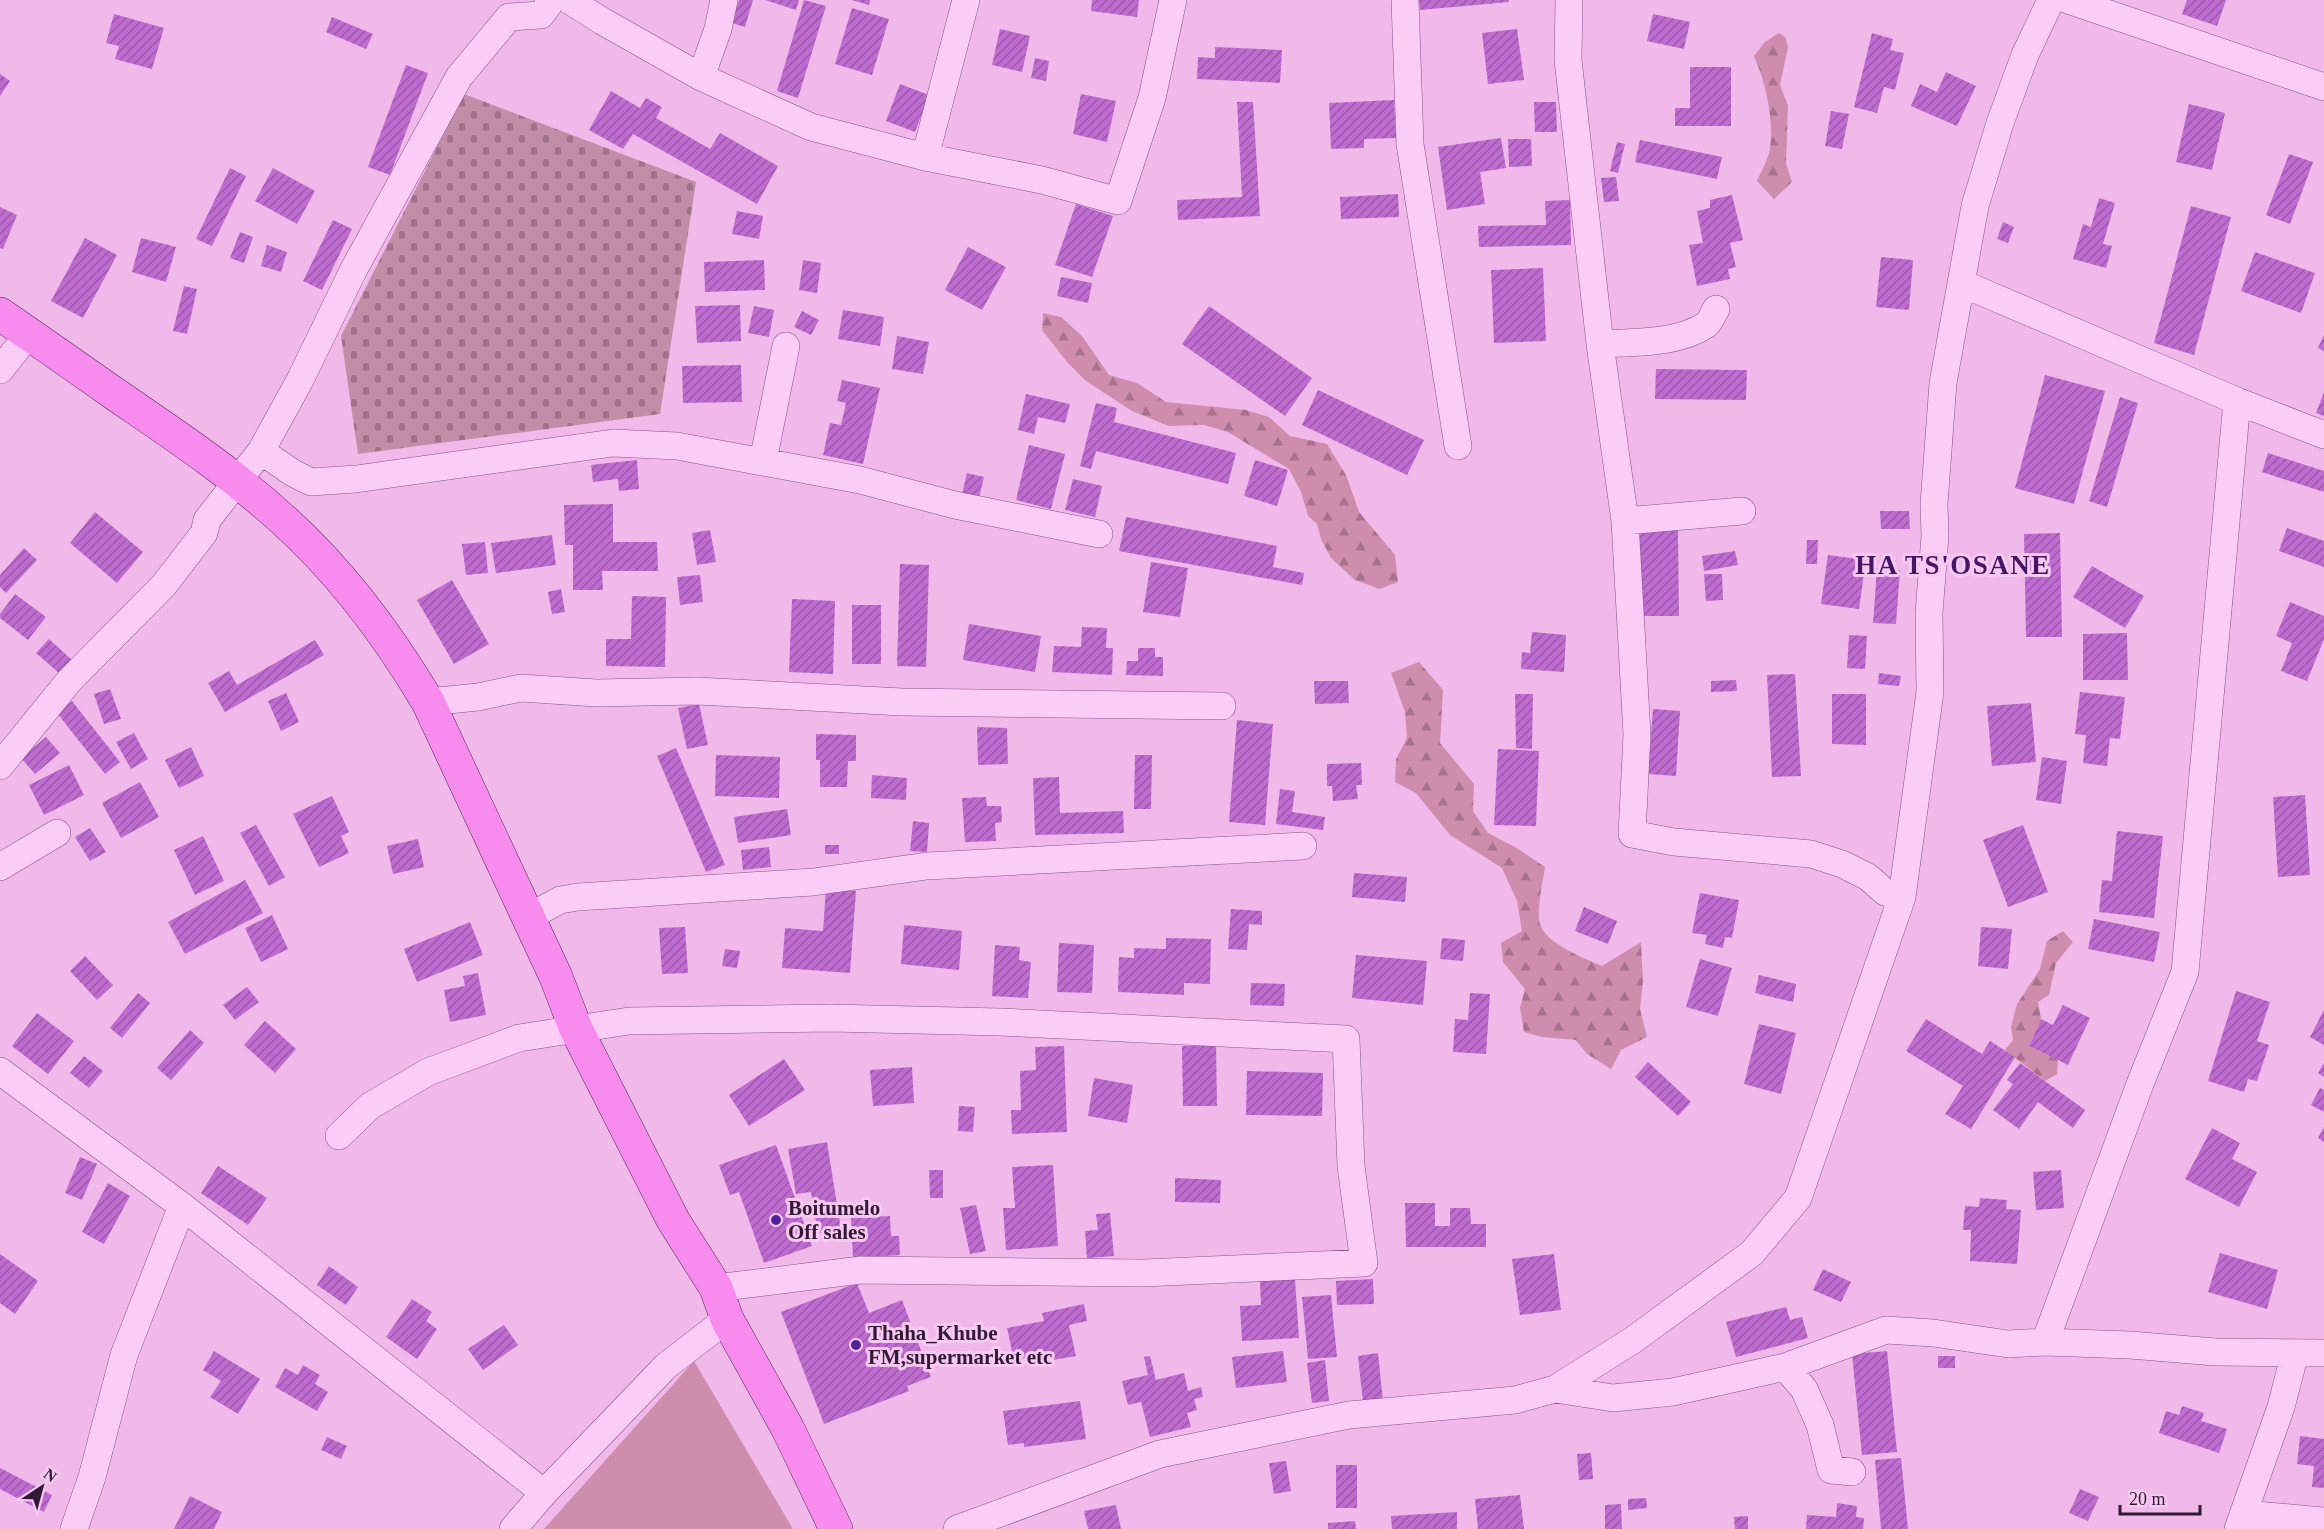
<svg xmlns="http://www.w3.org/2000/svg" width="2324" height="1529" font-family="'Times New Roman',serif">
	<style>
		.grass { fill: #ce8dac }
		.forest { fill: url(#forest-firs) }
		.cemetery { fill: url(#cemetery-stones) }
		.building { fill: url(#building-hatch) }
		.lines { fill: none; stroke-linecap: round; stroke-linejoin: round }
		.minor-casing { stroke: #845387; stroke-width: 28 }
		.major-casing { stroke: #4e2854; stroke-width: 34 }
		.minor { stroke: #fbccf6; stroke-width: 27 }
		.major { stroke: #f88cee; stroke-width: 33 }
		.poi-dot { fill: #501f9a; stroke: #f7c9f2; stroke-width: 2 }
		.labels { text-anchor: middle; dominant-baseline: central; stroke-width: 6; stroke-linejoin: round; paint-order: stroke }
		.poi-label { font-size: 21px; font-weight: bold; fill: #321935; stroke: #f7c9f2; text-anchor: start }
		.district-label { font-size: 27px; font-weight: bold; letter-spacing: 1.5px; fill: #461664; stroke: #f7c9f2 }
	</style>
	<defs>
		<pattern id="forest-firs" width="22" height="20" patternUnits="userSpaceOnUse" patternTransform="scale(1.5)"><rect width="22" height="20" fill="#ce8dac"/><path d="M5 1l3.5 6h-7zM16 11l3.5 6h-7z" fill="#a8728d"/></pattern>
		<pattern id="cemetery-stones" width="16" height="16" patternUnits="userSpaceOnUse" patternTransform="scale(1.5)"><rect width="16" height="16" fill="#c28da6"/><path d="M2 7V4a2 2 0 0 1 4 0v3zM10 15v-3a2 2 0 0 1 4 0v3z" fill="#9e7288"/></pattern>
		<pattern id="building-hatch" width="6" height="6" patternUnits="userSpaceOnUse" patternTransform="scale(1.5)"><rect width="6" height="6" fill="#bf6cd1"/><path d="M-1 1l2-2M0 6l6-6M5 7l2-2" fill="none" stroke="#9c58aa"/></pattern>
	</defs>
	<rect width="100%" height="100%" fill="#f0b9ea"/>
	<path class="grass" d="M694,1361l99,168h-249z"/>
	<path class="forest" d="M1779,33l6,4 3,10 -8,38 8,21 -2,57 6,19 -18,17 -17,-18c4,-10 11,-21 13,-32 4,-29 -4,-66 -16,-93l11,-14z
		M1043,313l18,4 21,19 27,39 28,8 29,19 80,8 23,7 21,19 37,8 19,31 13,37 36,43 3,27 -18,7 -25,-9 -24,-22 -10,-19 -4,-15 -9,-8 -7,-24 -12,-23 -61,-37 -24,-7 -35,1 -37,-15 -46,-30 -19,-19 -25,-32z
		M1419,662l24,28 -3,53 34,41 -1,27 15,22 27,14 30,20c-2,13 -9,45 -5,57 6,20 44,34 62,42l39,-24 2,39 -3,28 7,28 -26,13 -10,19 -24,-15 -11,-14 -34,-3 -18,-5 -4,-24 5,-19 -22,-27 -2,-19 21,-12 -5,-30 -15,-33 -52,-33 -34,-42 -21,-11 1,-23 11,-21 -2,-26 -14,-39z
		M2063,931l10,11 -17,21 -7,32 -11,7 3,17 -12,27 29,14 -1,14 -12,7 -40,-31 8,-10 -2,-13 6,-23 23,-35 7,-28z"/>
	<path class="cemetery" d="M464,94l232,88 -36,232 -302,40 -17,-118z"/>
	<path class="building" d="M739,0h14l-8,27 -13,-4z
		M765,0h34l-3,10z
		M804,0l22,6 -28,92 -21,-7z
		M852,0h18l-1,5z
		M1092,0h47l-2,17 -46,-6z
		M1419,0h90v2l-89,8z
		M2187,0h39l-9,26 -35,-12z
		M852,8l37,11 -17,56 -37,-11z
		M114,14l50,14 -12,41 -37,-10 4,-13 -13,-3z
		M1653,14l37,8 -6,27 -37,-8z
		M332,17l41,17 -7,15 -40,-17z
		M1000,29l30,7 -8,36 -30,-7z
		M1517,29l7,51 -36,4 -6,-51z
		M1872,33l21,6 -3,11 14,3 -9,37 -11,-3 -7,26 -23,-6z
		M1215,47l67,3 -2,33 -83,-4 1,-22 17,1z
		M1035,58l14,3 -3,20 -15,-3z
		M406,65l22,8 -38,102 -22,-8z
		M1690,67h41v59h-56v-18h15z
		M1946,72l30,14 -19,40 -46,-20 9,-22 17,8z
		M0,74l10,7 -10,15z
		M900,84l29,11 -14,37 -29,-11z
		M611,91l29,17 6,-10 16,9 -6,11 54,31 10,-16 58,33 -21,38 -124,-70 -10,15 -34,-19z
		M1081,94l35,7 -9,41 -34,-8z
		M1394,100l2,38 -32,1v9l-33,1 -2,-46z
		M1237,102h16l7,114 -82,4 -1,-20 65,-3z
		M1534,102h22l1,30h-22z
		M2189,104l36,9 -13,57 -36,-8z
		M1831,111l18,3 -7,35 -17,-3z
		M1501,138l5,30 -26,4 5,32 -38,6 -9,-63z
		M1508,139h23l1,27 -23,1z
		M1640,140l82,17 -5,22 -82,-17z
		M1617,142l8,2 -7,29 -8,-2z
		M2289,154l24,8 -23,62 -24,-9z
		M230,168l16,8 -34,70 -16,-7z
		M273,168l42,23 -18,33 -42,-23z
		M1616,177l3,24 -15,1 -3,-24z
		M1398,194l1,23 -58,2 -1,-22z
		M1732,195l11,45 -13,3 6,24 -8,2 2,10 -33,7 -8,-41 14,-2 -6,-32 13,-3v-8z
		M2099,198l16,5 -12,41 9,2 -6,22 -33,-9 10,-35 8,3z
		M1570,200l1,45 -92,2 -1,-21 68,-1 -1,-24z
		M1076,204l37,12 -21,61 -37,-12z
		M2191,206l40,11 -37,138 -40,-12z
		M0,207l17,8 -14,34 -3,-1z
		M737,211l26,5 -4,23 -27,-5z
		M333,220l19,9 -30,61 -19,-9z
		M2003,222l11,5 -6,16 -11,-4z
		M240,232l13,5 -9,26 -14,-5z
		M85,238l32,17 -34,63 -32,-17z
		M141,238l35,9 -10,35 -34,-10z
		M267,245l20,7 -6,20 -20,-6z
		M968,247l38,20 -24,43 -37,-20z
		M2255,252l60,21 -14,40 -60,-22z
		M1881,257l32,3 -4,50 -33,-3z
		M764,260l1,30 -60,2 -1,-30z
		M803,260l18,3 -4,30 -18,-3z
		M1543,268l3,73 -52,2 -3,-73z
		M1061,277l31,6 -4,20 -31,-7z
		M184,286l13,3 -10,45 -14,-3z
		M740,305l1,36 -44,2 -2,-37z
		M754,306l20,4 -5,27 -21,-4z
		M1209,306l103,72 -27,38 -103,-72z
		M843,310l41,7 -4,29 -42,-7z
		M802,311l17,9 -8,15 -17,-8z
		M2324,335v16l-6,-3z
		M897,336l32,6 -6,32 -31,-5z
		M741,365l1,37 -59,1 -1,-37z
		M1656,369l91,1 -1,30 -91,-1z
		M2045,375l60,16 -31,113 -59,-16z
		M842,380l38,8 -17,76 -40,-9 7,-32 11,2 5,-22 -9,-2z
		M1318,390l106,50 -17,35 -105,-50z
		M2324,392v24l-8,-3z
		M1026,394l44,10 -5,19 -27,-6 -4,17 -16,-4z
		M2120,397l18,6 -31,104 -18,-6z
		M1096,403l21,5 -3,14 122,31 -8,31 -132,-33 -5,18 -11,-3z
		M1029,445l36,9 -14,55 -35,-9z
		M2268,453l56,18v21l-62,-20z
		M637,460l2,29 -20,2 -1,-12 -25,3 -2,-17z
		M1255,460l33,10 -11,36 -33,-10z
		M967,473l17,4 -5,21 -17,-4z
		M1073,479l29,7 -7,31 -30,-7z
		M613,504v38h44l1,29h-56l1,19h-30v-45h-8l-1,-40z
		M1880,511h29l1,18h-29z
		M95,512l48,40 -26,31 -47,-40z
		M1126,517l151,29 -4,21 31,6 -2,12 -183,-34z
		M2287,528l37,13v26l-45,-16z
		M1640,529h38l1,87h-39z
		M710,530l6,32 -19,3 -5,-32z
		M2060,533l2,104h-36l-2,-103z
		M552,535l4,30 -60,8 -5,-30z
		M1807,540h11l-1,24h-11z
		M485,542l3,31 -22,2 -4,-31z
		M24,548l13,12 -31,33 -6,-6v-12z
		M1735,551l3,14 -34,6 -2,-15z
		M1828,555l38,5 -7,49 -38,-5z
		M1151,562l37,6 -8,49 -37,-5z
		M900,564l29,1 -3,102 -29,-1z
		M2092,566l52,30 -19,32 -52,-31z
		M1877,568l23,2 -4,54 -23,-1z
		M1704,574h18l1,26 -17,1z
		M700,575l3,27 -23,3 -3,-28z
		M452,580l37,64 -35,20 -37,-64z
		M561,589l4,23 -13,2 -4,-22z
		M15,594l31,23 -18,23 -28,-22v-4z
		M632,596l34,1 -1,70 -59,-1v-27h25z
		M792,599l43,2 -2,73 -44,-2z
		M2290,602l34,14v23l-17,42 -26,-10 11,-28 -16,-7z
		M852,605h29v59h-29z
		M969,624l72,12 -6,36 -72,-12z
		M1082,627l25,1 -1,20h7l-1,27 -60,-3 2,-26 27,1z
		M1532,632l34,3 -2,37 -43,-3 1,-17 8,1z
		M2127,633l1,47h-45v-46z
		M1849,635l18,1 -2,33 -18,-1z
		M49,639l23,21 -12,14 -24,-21z
		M315,640l9,15 -99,57 -17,-29 21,-12 8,14z
		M1138,648h17v9h8v19l-37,-1 1,-14h11z
		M1879,673l22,3 -2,10 -21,-2z
		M1795,674l6,102 -29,1 -5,-102z
		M1736,680l1,11 -26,1v-11z
		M1314,681h34l1,22 -34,1z
		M110,689l11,30 -17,5 -10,-30z
		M2080,692l45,5 -5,42 -10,-1 -3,28 -24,-3 3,-28 -11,-1z
		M286,693l13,29 -18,9 -13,-30z
		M1515,694h18l-1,55 -16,-1z
		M1832,694h34v51l-34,-1z
		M72,701l48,61 -15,12 -48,-61z
		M2031,703l5,59 -44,4 -5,-60z
		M699,704l9,41 -21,4 -9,-41z
		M1653,709l27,2 -4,65 -28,-2z
		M1237,720l36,4 -8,101 -36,-3z
		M977,727l30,1 1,36 -30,1z
		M134,733l14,26 -17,10 -15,-27z
		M816,734l40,1v26h-8l-1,26h-27v-27h-4z
		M46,737l14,16 -25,21 -14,-16z
		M191,747l13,29 -25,12 -14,-28z
		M676,748l49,117 -19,7 -49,-116z
		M1498,749l41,2 -3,75 -42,-1z
		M716,755l64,2 -1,41 -64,-2z
		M1135,755h17l-1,54h-17z
		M2042,757l25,4 -6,43 -25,-4z
		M1361,763l1,22h-6l2,14 -25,2 -1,-15h-5v-22z
		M69,765l15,30 -40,20 -15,-30z
		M872,775l35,3 -1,22 -35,-2z
		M1059,777l1,36 63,-2 1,22 -89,2 -2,-57z
		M140,782l19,35 -38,21 -19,-35z
		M1280,789l15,2 -3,21 33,5 -2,13 -47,-6z
		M2305,795l5,80 -32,2 -5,-80z
		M332,796l17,36 -8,4 8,17 -30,14 -26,-53z
		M986,797l1,9h14l1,16 -7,1 1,18 -31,1 -3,-44z
		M787,809l4,26 -53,8 -4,-26z
		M913,821l16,2 -2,29 -17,-1z
		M256,825l29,52 -16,9 -29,-53z
		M2023,825l25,67 -40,15 -25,-67z
		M90,828l16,24 -16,9 -15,-24z
		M2117,831l46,5 -9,82 -55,-6 3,-32 10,1z
		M203,836l21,45 -29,14 -21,-45z
		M418,839l6,28 -31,7 -6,-28z
		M825,845h14v9h-14z
		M769,847l2,20 -28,3 -2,-20z
		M1354,873l53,4 -2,25 -53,-5z
		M245,880l18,33 -78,41 -17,-32z
		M826,888l30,3 -6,82 -68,-5 3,-40 38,3z
		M1700,893l39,7 -7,38 -7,-1 -2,11 -18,-4 2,-9 -15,-2z
		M1584,907l33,14 -9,23 -33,-13z
		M1231,909l31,2v14l-13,-1 -2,26 -19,-1z
		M272,915l16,34 -27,13 -16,-34z
		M2094,919l66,13 -6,30 -66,-13z
		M470,922l13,33 -66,27 -13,-33z
		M904,925l58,6 -3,39 -58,-6z
		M685,927l3,46 -26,1 -3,-46z
		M1981,927l31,2 -4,40 -30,-3z
		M1166,938l45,1 -1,45 -26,-1v12l-66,-3 1,-35 15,1v-10l32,1z
		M1442,938l23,2 -2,21 -23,-2z
		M1059,943l35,2 -2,48 -35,-1z
		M995,945l25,2 -1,13 12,2 -3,36 -36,-2z
		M725,949l15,2 -3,17 -15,-2z
		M1356,955l71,6 -4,44 -71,-7z
		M85,956l28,29 -16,15 -27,-29z
		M1700,959l32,9 -14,48 -32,-9z
		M478,973l8,42 -36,7 -6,-32 21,-4 -2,-10z
		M1759,975l37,9 -3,18 -38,-9z
		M1251,983l34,1 -1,22 -34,-1z
		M247,987l12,15 -24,18 -12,-15z
		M2236,991l34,11 -13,39 12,4 -12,36 -9,-2 -4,13 -36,-11z
		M138,993l12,10 -28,35 -12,-10z
		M1470,993l20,1 -4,60 -33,-2 2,-33 13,1z
		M2063,1005l27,13 -22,47 -39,-19 12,-27 12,6z
		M2324,1010v35l-14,-8z
		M37,1013l37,28 -26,33 -36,-28z
		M1926,1019l56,35 8,-13 25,16 -44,72 -26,-15 18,-28 -57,-35z
		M265,1021l31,28 -21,24 -31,-28z
		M1759,1024l37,9 -15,61 -37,-10z
		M190,1030l14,13 -33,37 -14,-12z
		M1064,1046l3,86 -55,2 -1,-24h10l-1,-39 16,-1 -1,-23z
		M1182,1046h34l1,60h-34z
		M84,1056l19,15 -14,17 -19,-15z
		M784,1059l21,31 -56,36 -20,-31z
		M1648,1062l43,40 -13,14 -43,-39z
		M2020,1063l65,47 -12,18 -35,-26 -19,27 -26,-19 20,-26 -6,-4z
		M2324,1063v14l-6,-4z
		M912,1067l2,36 -41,3 -3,-36z
		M1247,1071l76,2 -1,43 -76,-1z
		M1094,1078l39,7 -6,38 -39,-7z
		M2320,1088l4,2v22l-13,-7z
		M959,1106l16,1 -2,25 -15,-1z
		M2324,1127v15l-6,-4z
		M2212,1128l28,15 -8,16 25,13 -18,35 -54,-28z
		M827,1142l14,88 -23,3 -7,-41 -15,2 -8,-45z
		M776,1145l36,101 -48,17 -25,-71 -9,3 -11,-30z
		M80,1157l17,7 -15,36 -17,-7z
		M1053,1165l5,81 -52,4 -3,-42h12l-3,-41z
		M218,1166l49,32 -19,27 -47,-32z
		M929,1170h14v28h-13z
		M2061,1170l3,38 -28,2 -3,-38z
		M1175,1178l46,2 -1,23 -45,-1z
		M108,1183l22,13 -26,48 -22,-12z
		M1980,1198l27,2 -1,9 15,1 -4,54 -47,-3 1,-31h-8l2,-24 14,1z
		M1405,1203h30v23h15v-18h20l1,16h15v23h-80z
		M976,1205l10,46 -16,3 -10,-46z
		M1110,1213l4,43 -27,2 -2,-27 13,-1 -2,-16z
		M890,1216l1,20h8l1,19 -47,3 -2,-40z
		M2220,1253l58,17 -11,39 -59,-17z
		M0,1254l38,27 -23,33 -15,-11z
		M1554,1254l7,56 -41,5 -8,-56z
		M329,1266l29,21 -12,18 -29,-20z
		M1823,1269l28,13 -10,20 -28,-12z
		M1295,1279l4,59 -57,3 -2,-35 21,-1 -1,-24z
		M1373,1279l1,25 -37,1 -1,-24z
		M857,1283l12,30 33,-13 29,77 -24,9 2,5 -85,33 -43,-112z
		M1331,1295l6,62 -29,2 -6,-62z
		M412,1299l20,13 -6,9 11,8 -20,30 -31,-22z
		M1084,1304l3,17 -18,4 7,31 -29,5 -2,-7 -31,6 -7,-32 37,-7 -2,-8z
		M1786,1307l4,13 12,-3 6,21 -72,19 -10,-35z
		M504,1325l14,20 -35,25 -15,-21z
		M214,1351l46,28 -22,35 -28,-17 11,-16 -18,-11z
		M1283,1351l4,31 -51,6 -4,-31z
		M1887,1351l10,101 -35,3 -10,-101z
		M1378,1353l5,48 -20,2 -5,-47z
		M1150,1356l6,24 28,-7 4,18 13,-4 2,10 -9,2 3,11 -10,3 4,14 -41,10 -9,-35 -13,3 -6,-24 26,-6 -4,-18z
		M1938,1356h17v12h-17z
		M1325,1360l4,41 -17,2 -5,-40z
		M303,1365l17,10 -5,9 13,8 -11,19 -42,-24 10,-19 13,7z
		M1080,1401l6,38 -62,8v-4l-16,2 -5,-34z
		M2182,1406l22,7 -3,8 26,8 -8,24 -60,-20 7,-22 13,4z
		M2300,1436l24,3v49l-12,-1 2,-21 -17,-2z
		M327,1437l20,9 -6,13 -20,-9z
		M1591,1453l2,26 -14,1 -2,-26z
		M1901,1458l7,71h-27l-6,-69z
		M1286,1461l5,30 -17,3 -5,-31z
		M1336,1465h21v43h-21z
		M0,1468l52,27 -8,17 -44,-23z
		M2080,1489l19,8 -11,24 -19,-8z
		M1520,1495l4,34h-46l-3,-30z
		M190,1496l32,16 -8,17h-40z
		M1646,1498l1,10 -19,2v-11z
		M1837,1503l20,3 -1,11 8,1 -1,11h-57l1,-14 29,2z
		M1621,1504l1,25h-17v-24z
		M1116,1505l5,24h-33l-4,-18z
		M1457,1512v17h-65l-1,-13z
		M1748,1516v13h-13l-1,-12z
		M1355,1521l1,8h-28v-6z"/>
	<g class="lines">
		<defs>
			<path id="minor" d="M569,0l33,21 99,56 110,50 114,30 117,23 76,21 34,-103 21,-98
				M1405,0l5,144 48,302
				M1569,0l-1,60 32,284 25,177 12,214 -5,99 42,8 137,12 31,10 26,13 17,15 17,5
				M2068,0l256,87
				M701,77l17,-48 6,-29
				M925,157l41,-157
				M1961,283l276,118 87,34
				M1600,344c34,-2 77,0 106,-19 5,-4 7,-11 10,-16
				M0,370l29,-36
				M261,451l32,22 18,9 45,-3 257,-36 64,3 183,34 95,25 144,29
				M763,461l23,-115
				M1625,521l117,-10
				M428,702l50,-5 43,-9 75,5 101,-2 205,11 320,4
				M0,766l69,-85 95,-96 40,-52 3,-13 54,-69 39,-71 54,-111 105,-192 50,-60 32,-2 11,-15
				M0,867l57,-34
				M527,918l33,-18 18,-3 235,-15 114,-16 376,-20
				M0,1071l182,135 362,287
				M339,1136l31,-30 58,-34 91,-34 110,-17 202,-3 169,4 346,17 5,127 13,97 -220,10 -283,-3 -145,18
				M2045,1342l95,-258 45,-112 52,-571
				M1785,1367l19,22 16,36 11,45 21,2
				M1555,1389l58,9 60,-6 112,-25 101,-37 47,3 75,11 37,-2 85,3 85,7 109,1
				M2244,1514l80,7
				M74,1529l18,-52 32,-122 58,-149
				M513,1529l31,-36 122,-127 61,-47
				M957,1529l203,-75 189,-39 166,-15 40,-11 78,-49 119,-87 46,-55 104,-301 28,-205 -1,-79 6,-77 -1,-32 9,-121 32,-177 25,-83 25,-68 26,-55
				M2238,1529l43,-122 14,-54"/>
			<path id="major" d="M0,314c38,26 75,52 112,78 58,40 116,78 168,125 59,52 108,118 148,185l128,275 20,52 97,191 43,68 11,31 61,110 48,100"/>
		</defs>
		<use href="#minor" class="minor-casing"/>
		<use href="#major" class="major-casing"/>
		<use href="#minor" class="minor"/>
		<use href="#major" class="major"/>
	</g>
	<g class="poi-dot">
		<circle cx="776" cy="1220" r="6"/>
		<circle cx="856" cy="1345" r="6"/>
	</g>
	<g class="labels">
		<g class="poi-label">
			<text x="788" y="1208">Boitumelo<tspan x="788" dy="24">Off sales</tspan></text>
			<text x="868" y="1333">Thaha_Khube<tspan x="868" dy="24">FM,supermarket etc</tspan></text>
		</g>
		<g class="district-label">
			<text x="1953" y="565">HA TS'OSANE</text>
		</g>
	</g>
	<g transform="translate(42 1487) rotate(36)" stroke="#f7c9f2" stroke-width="4.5" paint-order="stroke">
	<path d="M0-4.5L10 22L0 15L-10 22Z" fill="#321935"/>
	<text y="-9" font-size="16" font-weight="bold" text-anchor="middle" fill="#321935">N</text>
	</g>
	<path d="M2120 1505v9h80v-9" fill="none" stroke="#321935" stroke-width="3"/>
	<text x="2129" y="1505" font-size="18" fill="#321935" stroke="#f7c9f2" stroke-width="4.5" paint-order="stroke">20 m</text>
</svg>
